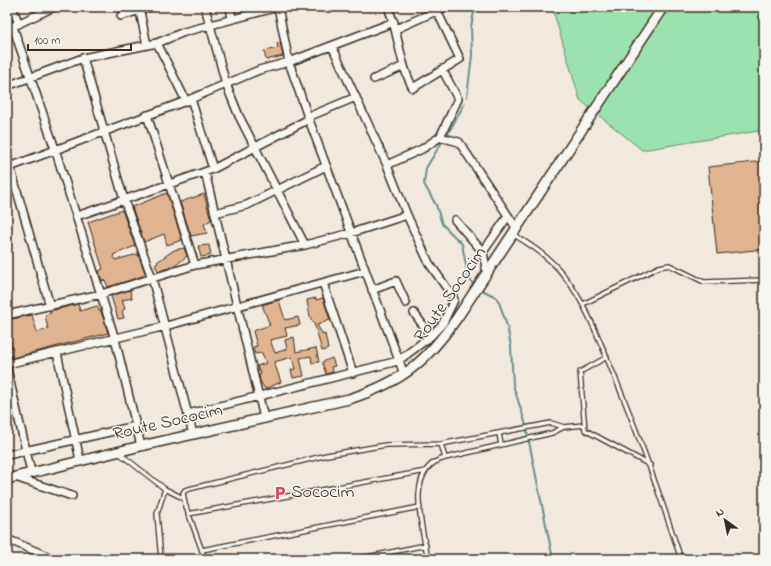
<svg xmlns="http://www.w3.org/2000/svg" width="771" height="566" font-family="'Indie Flower',sans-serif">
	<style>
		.green { fill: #9ce2ae; stroke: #6c8666 }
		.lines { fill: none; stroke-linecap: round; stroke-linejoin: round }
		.stream { stroke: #648e8f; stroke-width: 2 }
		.building { fill: #e0b490; stroke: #3b2a1e }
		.service-casing { stroke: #3b2a1e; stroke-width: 6 }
		.minor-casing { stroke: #3b2a1e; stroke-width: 10 }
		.tertiary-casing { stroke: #3b2a1e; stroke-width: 12 }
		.service { stroke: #f6f6f2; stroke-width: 3.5 }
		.minor { stroke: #f6f6f2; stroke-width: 7 }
		.tertiary { stroke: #f6f6f2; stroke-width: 9 }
		.labels { text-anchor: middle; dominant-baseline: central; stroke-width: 3; stroke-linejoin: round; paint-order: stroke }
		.street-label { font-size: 18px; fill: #3b2a1e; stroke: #f6f6f2 }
		.poi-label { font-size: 18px; fill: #3b2a1e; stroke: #f6f6f2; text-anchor: start }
	</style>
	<rect width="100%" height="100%" fill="#f2e9de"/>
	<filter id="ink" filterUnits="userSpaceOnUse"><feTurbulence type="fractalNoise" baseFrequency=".025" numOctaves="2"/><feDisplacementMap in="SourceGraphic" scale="8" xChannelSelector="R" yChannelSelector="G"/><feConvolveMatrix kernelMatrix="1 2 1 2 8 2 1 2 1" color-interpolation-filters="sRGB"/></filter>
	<g filter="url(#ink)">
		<path class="green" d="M552,7h212v123l-122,20 -62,-50z"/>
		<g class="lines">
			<path class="stream" d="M467,97l5,-42 -1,-28 3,-15
				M446,137l19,-34
				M442,142l-16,26 -2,16 12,21 6,19 20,20 6,32 6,10
				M480,289l16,8 3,5 8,24 4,20 2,39 12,37 28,137"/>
		</g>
		<path class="building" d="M280,42l3,14 -17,4 -2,-9 14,-3 -1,-5z
			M764,161v88l-47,5 -9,-87z
			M167,193l15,47 -15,5 -3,-11 -20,8 -12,-35z
			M204,194l7,26 -7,4 3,9 -16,3 -11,-34z
			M122,210l13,36 -22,9 2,5 23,-6 8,21 -38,12 -3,-7 -3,1 -3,-10 4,-2 -15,-47z
			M209,245l2,10 -10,2 -3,-11z
			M184,248l3,8 -12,10 -1,-2 -5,4 -11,3 -3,-6 3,-2 -1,-1 17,-12z
			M130,290l2,8 -10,2 3,9 -3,2 2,7 -6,1 -7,-23z
			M316,298v2l7,-2 7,22 -13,5 6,10 2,-1 3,15 -6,2 -7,-25 -5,-9 -3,-17z
			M279,300l6,20 13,-3 2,8 -15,3 2,8 -17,4 5,13 12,-4 -2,-9 9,-3 2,15 20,-4 3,14 -7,1 -1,-7 -11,2 4,18 -11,2 -2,-8 4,-1 -3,-12 -18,5 7,20 -16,7 -5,-8 -1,-6 2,-1 -4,-8 9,-3 -4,-10 -7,1 -2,-7 4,-1 -4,-15 17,-6 -8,-20z
			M78,304l2,7 17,-5 2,5h2l7,22 -96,25 -2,-10 2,-1 -5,-15v-12l25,-5 5,17 11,-3 -3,-14 6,-2 -1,-2z
			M332,358l3,8 -4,1 2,5 -7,2 -4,-12z"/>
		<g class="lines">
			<defs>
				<path id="service" d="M514,235c19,11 38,24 51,42 21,27 33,60 46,91 27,63 49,127 70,191
					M583,304l76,-37 10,-2 35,17 60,-2
					M607,357l-27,15 5,58 65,35
					M499,433l2,12
					M441,444l4,14
					M119,453l46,36 18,9
					M188,514l238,-43
					M202,550l218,-43
					M161,559l-4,-45 8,-25
					M205,559l-20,-55 -2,-11 2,-3 142,-35 59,-10 55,-1 110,-21 13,4
					M357,559l69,-14
					M428,559c-5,-29 -25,-91 17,-101l107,-25 12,-6 20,-2"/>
				<path id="minor" d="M12,7l7,17
					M139,7l8,38
					M205,7l21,77 13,32 66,129
					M230,7l2,12
					M278,7l11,55 19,55 96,257
					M388,7c11,26 11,56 25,81l47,-29 -23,-48
					M121,16l29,-9
					M13,27l42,122 60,190 26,107
					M7,29l47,-22
					M396,29l49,-22
					M157,43l29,58
					M83,58l41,142 28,78 41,156
					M374,79l30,-13
					M7,86l76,-28 74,-15 27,-11 94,-25
					M191,99l22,70
					M147,115l48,150
					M308,117l48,-20
					M440,137l19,5 58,87
					M7,156l43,150
					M387,165l35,-16 18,-12 18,-38 -16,-30
					M7,168l179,-67 73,-31 30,-8 105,-40
					M205,172l59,246
					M215,213l32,-8 79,-39
					M77,216l136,-47 96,-50
					M455,220l28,32 4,22
					M483,252l25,-36
					M323,283l30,90
					M372,290l24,-9 10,22
					M414,313l17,23
					M7,315l94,-21 94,-29 110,-20 46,-12 56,-18
					M57,353l23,107
					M7,364l159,-38 199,-55
					M7,369l24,103
					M188,414l210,-53 33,-25 12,-13 11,-23 -1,-3 -24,-34 -22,-48 -20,-50 -55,-119
					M7,455l129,-29
					M15,477l57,19
					M7,539l47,20"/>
				<path id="tertiary" d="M7,479l134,-33 208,-47c53,-17 76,-36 108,-81l206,-311"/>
			</defs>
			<use href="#service" class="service-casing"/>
			<use href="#minor" class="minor-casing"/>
			<use href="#tertiary" class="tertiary-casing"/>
			<use href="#service" class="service"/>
			<use href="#minor" class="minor"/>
			<use href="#tertiary" class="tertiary"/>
		</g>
	</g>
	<defs>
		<symbol id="parking-bare" viewBox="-9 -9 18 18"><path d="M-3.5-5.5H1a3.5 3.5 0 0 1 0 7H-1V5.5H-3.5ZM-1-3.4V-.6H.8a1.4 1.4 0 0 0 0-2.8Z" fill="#d1495b" stroke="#f6f6f2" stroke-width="2.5" paint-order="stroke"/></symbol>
	</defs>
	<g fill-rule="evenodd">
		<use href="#parking-bare" x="270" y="483" width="20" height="20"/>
	</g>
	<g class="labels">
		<g class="street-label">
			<text transform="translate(451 295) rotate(-55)">Route Sococim</text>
			<text transform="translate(168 423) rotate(-13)">Route Sococim</text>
		</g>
		<g class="poi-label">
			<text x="291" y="493">Sococim</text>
		</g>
	</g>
	<rect width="771" height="566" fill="none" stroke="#f6f6f2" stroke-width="24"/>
	<rect x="12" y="12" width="747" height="542" fill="none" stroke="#3b2a1e" stroke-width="1.5" filter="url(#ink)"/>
	<g transform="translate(725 520) rotate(327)" stroke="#f6f6f2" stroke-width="3" paint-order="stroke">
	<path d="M0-3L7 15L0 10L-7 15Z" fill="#3b2a1e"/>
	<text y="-6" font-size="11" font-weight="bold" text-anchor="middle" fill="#3b2a1e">N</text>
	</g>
	<path d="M28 44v6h103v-6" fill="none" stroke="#3b2a1e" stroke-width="2"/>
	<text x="34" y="44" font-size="12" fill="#3b2a1e" stroke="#f6f6f2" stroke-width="3" paint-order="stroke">100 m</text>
</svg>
